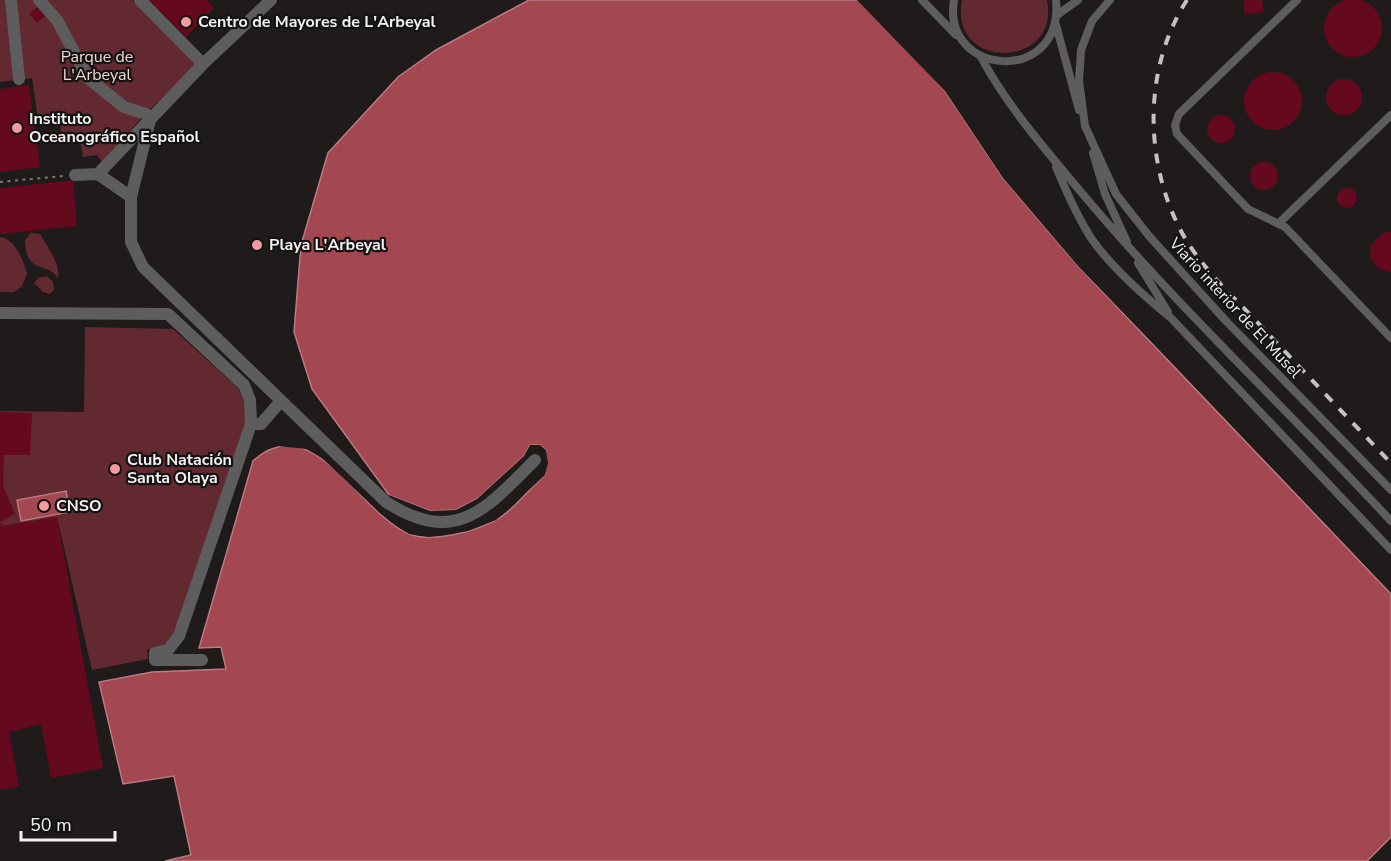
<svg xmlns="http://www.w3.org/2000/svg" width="1391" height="861" font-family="'Nunito Sans',sans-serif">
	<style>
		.green { fill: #632930 }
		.water { fill: #a34751; stroke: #bb7a81; stroke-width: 1.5 }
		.pier { fill: #1f1b1b }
		.building { fill: #65091f }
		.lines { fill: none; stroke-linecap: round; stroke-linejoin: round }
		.path { stroke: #7b7878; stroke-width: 2; stroke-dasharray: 3 4.5; stroke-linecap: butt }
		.service { stroke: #5e5d5d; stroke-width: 8 }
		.pedestrian { stroke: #5e5d5d; stroke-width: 12 }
		.rail { stroke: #c3c1c1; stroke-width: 4; stroke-dasharray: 10 10; stroke-linecap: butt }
		.poi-dot { fill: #f49aa0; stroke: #151212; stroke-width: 2 }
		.labels { text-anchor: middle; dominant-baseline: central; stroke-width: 4.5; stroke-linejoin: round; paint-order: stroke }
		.poi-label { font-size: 16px; font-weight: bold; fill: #f3f1f1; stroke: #151212; text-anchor: start }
		.park-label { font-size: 16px; fill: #f3d8d9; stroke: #151212 }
		.street-label { font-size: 16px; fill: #f3f1f1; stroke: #151212 }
	</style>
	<rect width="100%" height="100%" fill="#1f1b1b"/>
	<path class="green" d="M0,0h132l64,65 -51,49 -43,48 -5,-7 -14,2 -4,-24 -18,1 -1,-11 -21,3 -7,-48 -32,4z
		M962,0h85c14,70 -99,71 -85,0z
		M30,233l10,1c7,12 21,31 18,44 -12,-17 -31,-3 -33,-37z
		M0,237c14,1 24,23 27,37l-5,12 -8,6h-14z
		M47,276l6,6 1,8 -4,4 -7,-2 -9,-9 4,-5z
		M85,327l88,2 65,59 7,16 1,17 -69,212 -14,13 -16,4 1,9 -56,11 -35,-153 -54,9 -3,-3v-112l84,1z"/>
	<path class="water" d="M529,0h336l80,91 58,87 75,88 313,328v243l-24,24h-1202l26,-6 -17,-79 -51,8 -24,-102 53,-10 74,-3 -5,-22 -22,1 54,-187c59,-55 107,53 156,73 23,9 63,-2 85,-13 18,-9 35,-32 51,-46l1,-25 -6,-5h-10l-6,11 -47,43 -21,11 -26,1 -41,-16 -77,-106 -18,-57 7,-87 27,-92 70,-76 38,-27z
		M66,491l4,21 -49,9 -4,-21z"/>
	<path class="pier" d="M857,0h13l30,24 48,66 58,86 75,88 248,261 -251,-259 -75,-88 -58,-87z
		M276,443l32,3 16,10 59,56 27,19 19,3 39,-6 26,-10 48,-44 1,-22 -4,-4h-7l-6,10 -47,44 -23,11 -27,1 -41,-16 1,-3 41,16 26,-1 21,-11 47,-43 6,-11h10l6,5 2,13 -3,12 -49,45 -28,11 -39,6 -20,-3 -28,-20 -59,-56 -15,-9 -30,-3 -14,5 -15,12 13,-14z"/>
	<path class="building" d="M1324 28a29 29 0 1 1 58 0a29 29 0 1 1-58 0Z
		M148,0h59l7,8 -28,29z
		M1243,0h19l2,12 -19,3z
		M38,6l8,9 -9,8 -8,-9z
		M1244 101a29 29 0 1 1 58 0a29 29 0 1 1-58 0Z
		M1326 97a18 18 0 1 1 36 0a18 18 0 1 1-36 0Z
		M29,85l11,82 -40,5v-83z
		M1207 129a14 14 0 1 1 28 0a14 14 0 1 1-28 0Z
		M1250 176a14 14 0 1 1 28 0a14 14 0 1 1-28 0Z
		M73,180l4,46 -77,8v-46z
		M1337 198a10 10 0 1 1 20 0a10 10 0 1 1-20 0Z
		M1385,232h6v40l-12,-3 -9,-11 1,-14z
		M0,412l32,1 -2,42h-26l-1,30 12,29 -15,8z
		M57,517l46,251 -52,10 -10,-54 -32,8 10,54 -19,4v-267l3,3z"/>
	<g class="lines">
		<path class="path" d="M0,182l63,-6"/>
		<path class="service" d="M922,0l34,35
			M954,0c-13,77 110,86 102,0
			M1110,0l-18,21 -11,29 -2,31 6,45 31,68 33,42 77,85 165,169
			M1297,0l-118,114 -4,11 2,9 71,75 37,18 106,111
			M1057,15l21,-15
			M1056,25l23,85
			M981,57c26,49 64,92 100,135 97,116 207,218 310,329
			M1093,153l12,41 22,48
			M1056,167c10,24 21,49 35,71 20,29 53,58 80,80l220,232
			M1278,224l113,-109
			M1138,263l30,49"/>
		<path class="pedestrian" d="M11,0l8,79
			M39,0l18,20 31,58 36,29 22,7 4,6 -19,77
			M140,0l63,64
			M271,0l-68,64 -105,110 33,23v45l12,25 243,235c70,45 100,7 149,-42
			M75,175l23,-1
			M0,313l168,1 76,71 6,15 1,24 -72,212 -11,14 -13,3v7h47
			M251,424h10l19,-22"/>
		<path class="rail" d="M1187,0c-44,68 -43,161 -6,231 19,36 51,64 78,93 44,47 88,93 132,139"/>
	</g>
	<g class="poi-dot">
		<circle cx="186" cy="22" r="6"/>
		<circle cx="17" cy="128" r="6"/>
		<circle cx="257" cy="245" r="6"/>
		<circle cx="115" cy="469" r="6"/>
		<circle cx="44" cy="506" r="6"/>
	</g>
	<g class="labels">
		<g class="poi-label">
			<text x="198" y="22">Centro de Mayores de L'Arbeyal</text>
			<text x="29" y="119">Instituto<tspan x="29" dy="18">Oceanográfico Español</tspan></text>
			<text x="269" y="245">Playa L'Arbeyal</text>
			<text x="127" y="460">Club Natación<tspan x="127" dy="18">Santa Olaya</tspan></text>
			<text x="56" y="506">CNSO</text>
		</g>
		<g class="park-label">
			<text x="97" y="57">Parque de<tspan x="97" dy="18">L'Arbeyal</tspan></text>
		</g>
		<g class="street-label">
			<text transform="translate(1235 308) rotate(47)">Viario interior de El Musel</text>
		</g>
	</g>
	<path d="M21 831v9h94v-9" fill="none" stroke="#f3f1f1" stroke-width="3"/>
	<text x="30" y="831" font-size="18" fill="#f3f1f1" stroke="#151212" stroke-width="4.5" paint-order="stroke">50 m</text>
</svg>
